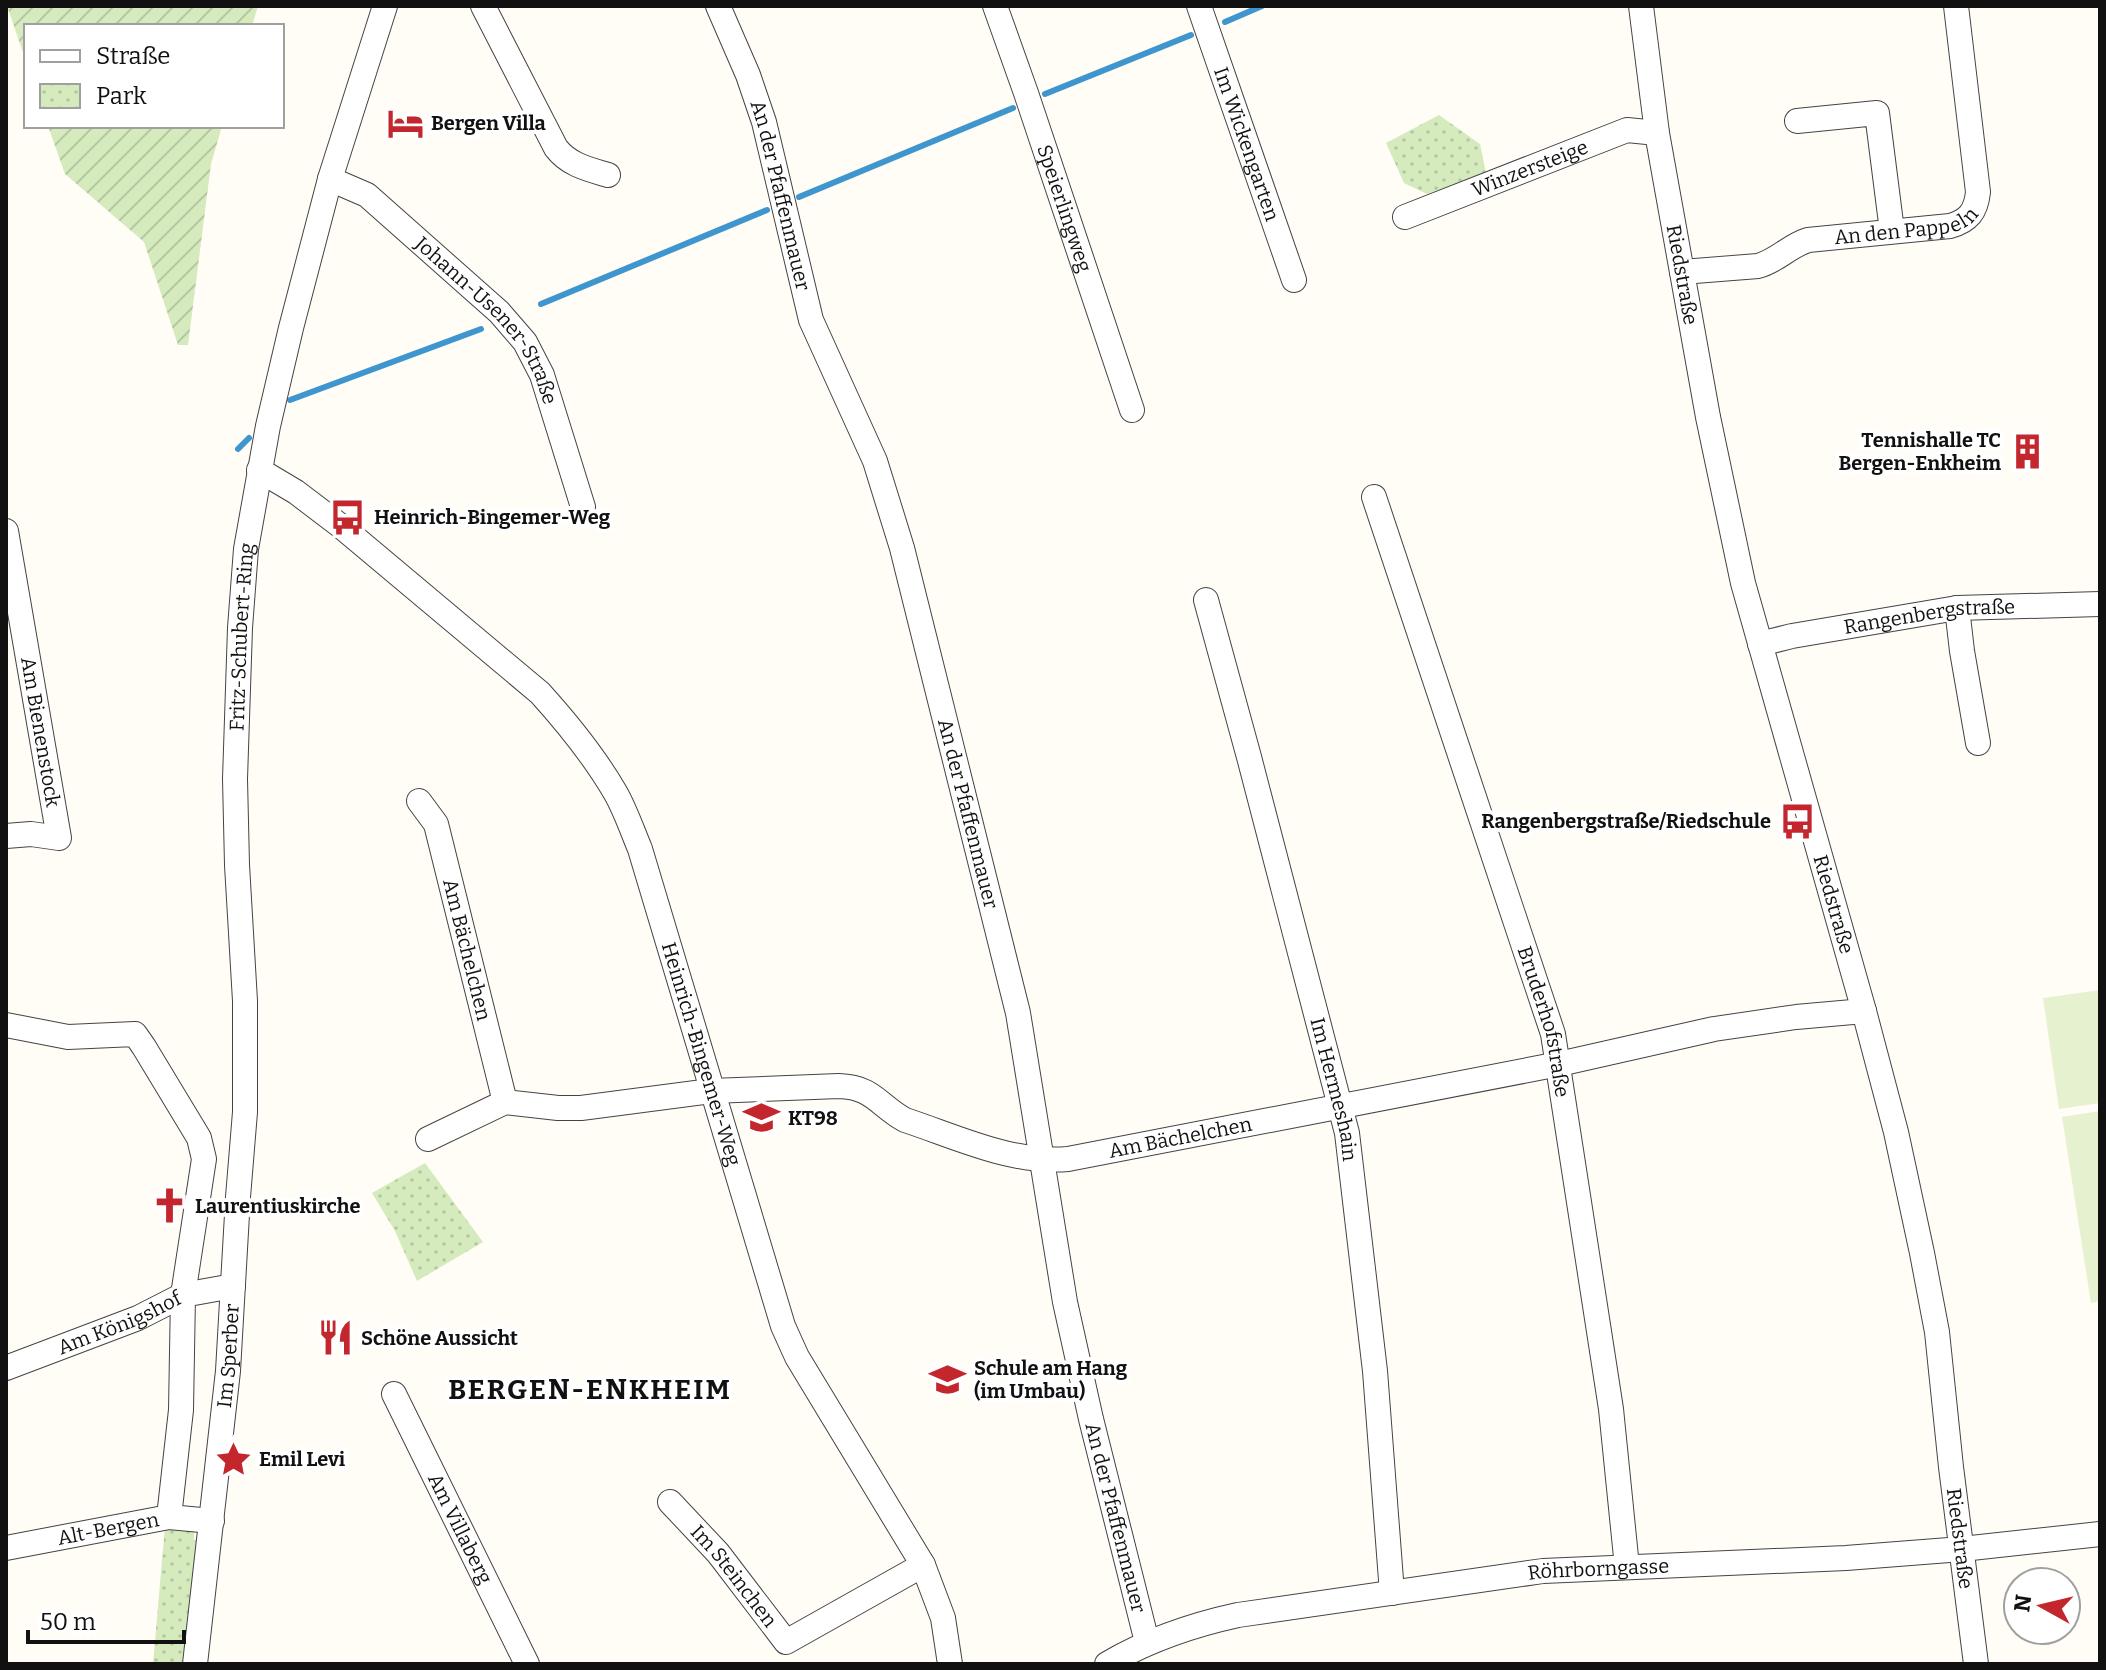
<svg xmlns="http://www.w3.org/2000/svg" width="2106" height="1670" font-family="Bitter,serif">
	<style>
		.park { fill: url(#park-dots) }
		.garden { fill: url(#garden-furrows) }
		.pitch { fill: #e6f2cf }
		.lines { fill: none; stroke-linecap: round; stroke-linejoin: round }
		.stream { stroke: #3f96cf; stroke-width: 6 }
		.minor-casing { stroke: #444; stroke-width: 26 }
		.minor { stroke: #fff; stroke-width: 24 }
		.labels { text-anchor: middle; dominant-baseline: central; stroke-width: 8; stroke-linejoin: round; paint-order: stroke }
		.poi-label { font-size: 20px; font-weight: bold; fill: #111; stroke: #fff; text-anchor: start }
		.street-label { font-size: 20px; fill: #111; stroke: #fff }
		.district-label { font-size: 28px; font-weight: bold; letter-spacing: 2px; fill: #111; stroke: #fff }
	</style>
	<defs>
		<pattern id="park-dots" width="8" height="8" patternUnits="userSpaceOnUse" patternTransform="scale(2)"><rect width="8" height="8" fill="#d5ebbd"/><path d="M2 2h.1M6 6h.1" fill="none" stroke="#b6c8a1" stroke-width="1.8" stroke-linecap="round"/></pattern>
		<pattern id="garden-furrows" width="10" height="10" patternUnits="userSpaceOnUse" patternTransform="scale(2)"><rect width="10" height="10" fill="#d5ebbd"/><path d="M-1 1l2-2M0 10L10 0M9 11l2-2" fill="none" stroke="#b6c8a1"/></pattern>
	</defs>
	<rect width="100%" height="100%" fill="#fffdf5"/>
	<path class="park" d="M1439,115l41,29 6,29 -59,21 -23,-11 -18,-40z
		M425,1163l58,79 -66,39 -22,-50 -23,-38z
		M165,1526l29,3v11l6,1 -15,123h-32z"/>
	<path class="garden" d="M7,6h251l-6,20h-226v35z
		M48,126h174l-11,38 -23,181h-10l-34,-103 -79,-68z"/>
	<path class="pitch" d="M2100,990v113l-41,6 -16,-111z
		M2100,1111v190l-9,2 -29,-186z"/>
	<g class="lines">
		<path class="stream" d="M1225,22l37,-16
			M1045,94l146,-59
			M799,197l214,-89
			M541,304l226,-94
			M290,400l191,-71
			M238,449l11,-11"/>
		<defs>
			<g id="minor">
				<path d="M483,6l73,142c13,17 32,21 52,27"/>
				<path id="s1" d="M718,6l30,69 16,47 47,198 64,141 27,87 116,465 47,289 26,117 56,223"/>
				<path id="s2" d="M995,6l31,87 106,317"/>
				<path id="s3" d="M1199,6l95,274"/>
				<path id="s4" d="M1641,6l16,127 51,284 35,166 121,428 32,121 26,121 15,79 14,135 25,197"/>
				<path d="M1797,121l80,-8 15,118"/>
				<path id="s5" d="M330,179l37,16 132,117 26,30 17,33 41,132"/>
				<path id="s6" d="M1405,217l222,-87 30,3"/>
				<path id="s7" d="M1682,272l76,-6c19,-5 31,-20 50,-26l142,-14c18,-5 26,-14 28,-34l-22,-186"/>
				<path id="s8" d="M259,470l37,22 46,35 198,166c28,31 54,63 75,99 10,17 17,38 25,57l143,477 14,31 126,208 20,53 7,46"/>
				<path id="s9" d="M1374,497l179,537 58,375 16,158"/>
				<path id="s10" d="M6,531l53,307 -28,-4 -25,2"/>
				<path id="s11" d="M1206,600l43,157 98,376 28,238 17,222"/>
				<path d="M1957,608l5,43 16,92"/>
				<path id="s12" d="M1760,644l32,-8 165,-28 143,-4"/>
				<path id="s13" d="M419,801l17,23 69,278"/>
				<path d="M6,1025l62,12 67,-3 9,13 55,91 5,21 -21,136 -2,115 -12,107"/>
				<path id="s14" d="M428,1139l77,-37 53,6h23l130,-17 128,-5c34,1 39,19 66,34 52,17 107,44 163,39l491,-95 155,-35 82,-12 68,-6"/>
				<path id="s15" d="M6,1368l132,-50 45,-23 50,-9"/>
				<path id="s16" d="M394,1394l133,270"/>
				<path id="s17" d="M670,1502l48,51 68,89 137,-77"/>
				<path id="s18" d="M6,1548l163,-31 43,4"/>
				<path id="s19" d="M195,1664l33,-293 10,-174 7,-85v-111l-8,-136 -2,-86 5,-151 6,-79 22,-123 23,-98 39,-149 55,-173"/>
				<path id="s20" d="M1107,1664c41,-24 85,-39 131,-49l305,-44 303,-13 116,-9 138,-15"/>
			</g>
		</defs>
		<use href="#minor" class="minor-casing"/>
		<use href="#minor" class="minor"/>
	</g>
	<defs>
		<symbol id="hotel-bare" viewBox="-9 -9 18 18"><path d="M-6-4.5h1.5V1H6V5H4.5V3h-9V5H-6ZM-4 0a1.8 1.8 0 1 1 3.6 0ZM.5 0V-2.5h3Q6-2.5 6 0Z" fill="#c4262e" stroke="#fff" stroke-width="2.5" paint-order="stroke"/></symbol>
		<symbol id="building-bare" viewBox="-9 -9 18 18"><path d="M-4-6H4V6H1V3H-1V6H-4ZM-2.5-4.3h1.7v1.8h-1.7ZM.8-4.3h1.7v1.8H.8ZM-2.5-1h1.7V.8h-1.7ZM.8-1h1.7V.8H.8Z" fill="#c4262e" stroke="#fff" stroke-width="2.5" paint-order="stroke"/></symbol>
		<symbol id="bus-bare" viewBox="-9 -9 18 18"><path d="M-5-6H5V4H4V6H2V4H-2V6H-4V4H-5ZM-3.5-4V0h7V-4ZM-3.5 1.2v1.5H-2V1.2ZM2 1.2v1.5H3.5V1.2Z" fill="#c4262e" stroke="#fff" stroke-width="2.5" paint-order="stroke"/></symbol>
		<symbol id="school-bare" viewBox="-9 -9 18 18"><path d="M0-5L7-2L0 1L-7-2ZM-4 1L0 2.5L4 1V4Q0 6-4 4Z" fill="#c4262e" stroke="#fff" stroke-width="2.5" paint-order="stroke"/></symbol>
		<symbol id="church-bare" viewBox="-9 -9 18 18"><path d="M-1.2-6h2.4v3.5h3.3v2.4h-3.3V6h-2.4V-.1h-3.3v-2.4h3.3Z" fill="#c4262e" stroke="#fff" stroke-width="2.5" paint-order="stroke"/></symbol>
		<symbol id="restaurant-bare" viewBox="-9 -9 18 18"><path d="M-5-6h1v4h1v-4h1v4h1v-4h1v5L-1.5 .5V6h-2V.5L-5-1ZM5-6V6H3V1.5H1.5Q1.5-4 5-6Z" fill="#c4262e" stroke="#fff" stroke-width="2.5" paint-order="stroke"/></symbol>
		<symbol id="sight-bare" viewBox="-9 -9 18 18"><path d="M0-6L1.8-2.2L6-1.7L2.9 1.2L3.7 5.4L0 3.3L-3.7 5.4L-2.9 1.2L-6-1.7L-1.8-2.2Z" fill="#c4262e" stroke="#fff" stroke-width="2.5" paint-order="stroke"/></symbol>
	</defs>
	<g fill-rule="evenodd">
		<use href="#hotel-bare" x="380" y="98" width="51" height="51"/>
		<use href="#building-bare" x="2002" y="426" width="51" height="51"/>
		<use href="#bus-bare" x="322" y="492" width="51" height="51"/>
		<use href="#bus-bare" x="1772" y="796" width="51" height="51"/>
		<use href="#school-bare" x="736" y="1092" width="51" height="51"/>
		<use href="#church-bare" x="144" y="1180" width="51" height="51"/>
		<use href="#restaurant-bare" x="310" y="1312" width="51" height="51"/>
		<use href="#school-bare" x="922" y="1354" width="51" height="51"/>
		<use href="#sight-bare" x="208" y="1434" width="51" height="51"/>
	</g>
	<g class="labels">
		<g class="poi-label">
			<text x="431" y="123">Bergen Villa</text>
			<text x="2001" y="440" text-anchor="end">Tennishalle TC<tspan x="2001" dy="23">Bergen-Enkheim</tspan></text>
			<text x="374" y="517">Heinrich-Bingemer-Weg</text>
			<text x="1771" y="821" text-anchor="end">Rangenbergstraße/Riedschule</text>
			<text x="788" y="1118">KT98</text>
			<text x="195" y="1206">Laurentiuskirche</text>
			<text x="361" y="1338">Schöne Aussicht</text>
			<text x="974" y="1368">Schule am Hang<tspan x="974" dy="23">(im Umbau)</tspan></text>
			<text x="259" y="1459">Emil Levi</text>
		</g>
		<g class="street-label">
			<text stroke="none"><textPath href="#s3" startOffset="146">Im Wickengarten</textPath></text>
			<text stroke="none"><textPath href="#s6" startOffset="134">Winzersteige</textPath></text>
			<text stroke="none"><textPath href="#s1" startOffset="200">An der Pfaffenmauer</textPath></text>
			<text stroke="none"><textPath href="#s2" startOffset="214">Speierlingweg</textPath></text>
			<text stroke="none"><textPath href="#s7" startOffset="232">An den Pappeln</textPath></text>
			<text stroke="none"><textPath href="#s4" startOffset="272">Riedstraße</textPath></text>
			<text stroke="none"><textPath href="#s5" startOffset="216">Johann-Usener-Straße</textPath></text>
			<text stroke="none"><textPath href="#s12" startOffset="172">Rangenbergstraße</textPath></text>
			<text stroke="none"><textPath href="#s19" startOffset="1030">Fritz-Schubert-Ring</textPath></text>
			<text stroke="none"><textPath href="#s10" startOffset="204">Am Bienenstock</textPath></text>
			<text stroke="none"><textPath href="#s1" startOffset="848">An der Pfaffenmauer</textPath></text>
			<text stroke="none"><textPath href="#s4" startOffset="920">Riedstraße</textPath></text>
			<text stroke="none"><textPath href="#s13" startOffset="158">Am Bächelchen</textPath></text>
			<text stroke="none"><textPath href="#s9" startOffset="552">Bruderhofstraße</textPath></text>
			<text stroke="none"><textPath href="#s8" startOffset="760">Heinrich-Bingemer-Weg</textPath></text>
			<text stroke="none"><textPath href="#s11" startOffset="506">Im Hermeshain</textPath></text>
			<text stroke="none"><textPath href="#s14" startOffset="780">Am Bächelchen</textPath></text>
			<text stroke="none"><textPath href="#s15" startOffset="122">Am Königshof</textPath></text>
			<text stroke="none"><textPath href="#s19" startOffset="310">Im Sperber</textPath></text>
			<text stroke="none"><textPath href="#s1" startOffset="1568">An der Pfaffenmauer</textPath></text>
			<text stroke="none"><textPath href="#s18" startOffset="104">Alt-Bergen</textPath></text>
			<text stroke="none"><textPath href="#s16" startOffset="150">Am Villaberg</textPath></text>
			<text stroke="none"><textPath href="#s4" startOffset="1568">Riedstraße</textPath></text>
			<text stroke="none"><textPath href="#s20" startOffset="504">Röhrborngasse</textPath></text>
			<text stroke="none"><textPath href="#s17" startOffset="98">Im Steinchen</textPath></text>
		</g>
		<g class="district-label">
			<text x="590" y="1389">BERGEN-ENKHEIM</text>
		</g>
	</g>
	<rect width="2106" height="1670" fill="none" stroke="#111111" stroke-width="16"/>
	<rect x="24" y="24" width="260" height="104" fill="#ffffff" stroke="#a0a0a0" stroke-width="2"/>
	<rect x="40" y="50" width="40" height="12" fill="#ffffff" stroke="#a0a0a0" stroke-width="2"/>
	<text x="96" y="64" font-size="24" fill="#111111">Straße</text>
	<rect x="40" y="84" width="40" height="24" fill="url(#park-dots)" stroke="#a0a0a0" stroke-width="2"/>
	<text x="96" y="104" font-size="24" fill="#111111">Park</text>
	<g transform="translate(2042 1606) rotate(278)"><circle r="38" fill="#ffffff" stroke="#a0a0a0" stroke-width="2"/>
	<path d="M0-6L14 30L0 20L-14 30Z" fill="#c4262e"/>
	<text y="-12" font-size="22" font-weight="bold" text-anchor="middle" fill="#111111">N</text>
	</g>
	<path d="M28 1630v12h156v-12" fill="none" stroke="#111111" stroke-width="4"/>
	<text x="40" y="1630" font-size="24" fill="#111111" stroke="#ffffff" stroke-width="6" paint-order="stroke">50 m</text>
</svg>
